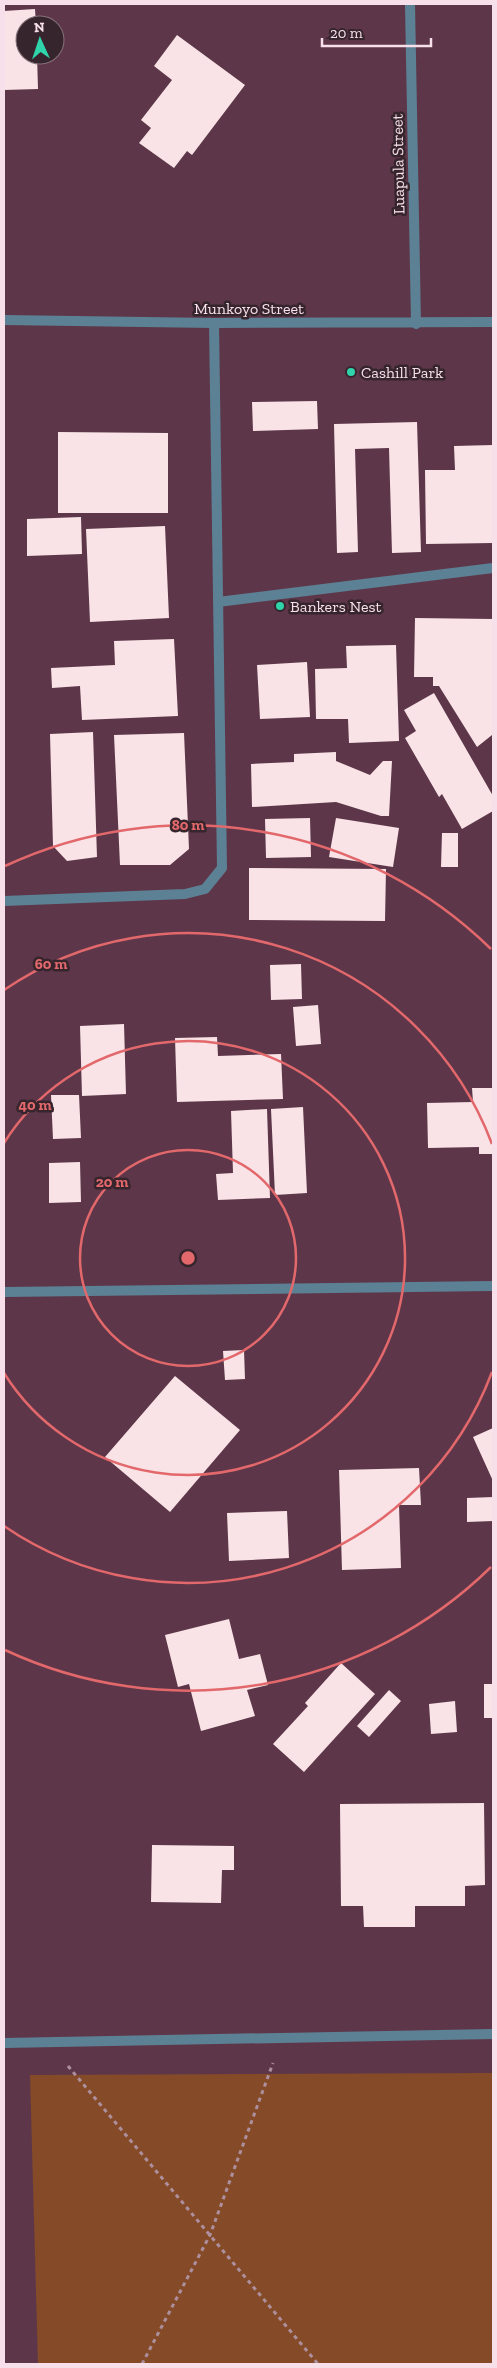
<svg xmlns="http://www.w3.org/2000/svg" width="497" height="2368" font-family="'Zilla Slab',serif">
	<style>
		.green { fill: #854b28 }
		.building { fill: #f9e3e6 }
		.lines { fill: none; stroke-linecap: round; stroke-linejoin: round }
		.path { stroke: #ad8f9d; stroke-width: 3; stroke-dasharray: 4 4; stroke-linecap: butt }
		.service { stroke: #5d8194; stroke-width: 10 }
		.minor { stroke: #5d8194; stroke-width: 10 }
		.tertiary { stroke: #5d8194; stroke-width: 10 }
		.ring { fill: none; stroke: #e2686c; stroke-width: 2.5 }
		.poi-dot { fill: #2fd4aa; stroke: #37252d; stroke-width: 2 }
		.labels { text-anchor: middle; dominant-baseline: central; stroke-width: 5; stroke-linejoin: round; paint-order: stroke }
		.street-label { font-size: 16px; fill: #f8e0ea; stroke: #37252d }
		.poi-label { font-size: 16px; fill: #f8e0ea; stroke: #37252d; text-anchor: start }
		.centre { fill: #e2686c; stroke: #37252d; stroke-width: 2.5 }
		.ring-label { font-size: 15px; text-anchor: middle; font-weight: bold; fill: #e2686c; stroke: #37252d; stroke-width: 5; stroke-linejoin: round; paint-order: stroke }
	</style>
	<rect width="100%" height="100%" fill="#5d3749"/>
	<path class="green" d="M493,2073v291h-455l-8,-289z"/>
	<path class="building" d="M35,9l1,16h-11v30h12l1,34 -34,1v-79z
		M177,35l68,50 -53,70 -5,-4 -13,17 -35,-25 12,-15 -10,-8 31,-40 -18,-14z
		M317,401l1,28 -65,2 -1,-29z
		M417,422l4,130 -29,1 -3,-105 -34,1 3,103 -21,1 -3,-129z
		M58,432l110,1v80h-110z
		M493,445v98l-67,1 -1,-74h30l-1,-24z
		M81,517l1,37 -55,2v-37z
		M165,526l4,92 -79,4 -4,-93z
		M415,618l78,1v117l-1,-1 -15,12 -38,-61h-6v-9h-19z
		M174,639l4,77 -96,4 -2,-34 -28,2 -1,-20 64,-3 -1,-24z
		M396,645l3,96 -50,2 -1,-24h-32l-1,-50 32,-1 -1,-22z
		M307,662l3,55 -50,2 -3,-54z
		M434,693l59,103v15l-31,18 -20,-35 -3,3 -34,-59 11,-7 -12,-21z
		M93,732l4,125 -30,4 -14,-15 -3,-112z
		M184,733l5,116 -19,16h-50l-6,-130z
		M336,752v9l34,14 13,-14h9l-3,55h-8l-45,-14 -84,5 -1,-43 43,-2v-8z
		M310,818l1,39 -45,1 -1,-39z
		M336,818l63,10 -6,39 -64,-10z
		M442,833h16v34h-17z
		M249,868l137,1 -1,52 -136,-1z
		M301,964l1,35 -31,1 -1,-35z
		M318,1005l3,39 -25,2 -3,-39z
		M124,1024l2,70 -44,2 -2,-70z
		M217,1037l1,19 63,-2 2,45 -106,3 -2,-64z
		M472,1088h21v66h-14v-7l-51,1 -1,-45 46,-1z
		M51,1095h28l2,43 -28,1z
		M303,1107l4,86 -32,2 -4,-86z
		M267,1109l3,89 -52,2 -2,-26 17,-1 -2,-62z
		M80,1162l1,40 -32,1v-40z
		M244,1350l1,29 -20,1 -2,-29z
		M175,1376l65,54 -70,82 -65,-55z
		M493,1428v53l-20,-44z
		M419,1468l2,37h-22l2,63 -59,2 -3,-100z
		M493,1497v24l-26,1v-24z
		M287,1511l2,47 -60,3 -2,-48z
		M229,1619l10,40 21,-5 8,31 -21,5 8,26 -54,15 -12,-47 -11,3 -13,-52z
		M341,1663l34,31 -71,78 -31,-28 35,-38 -3,-3z
		M484,1684h9v34h-9z
		M389,1690l12,11 -32,36 -12,-11z
		M455,1701l2,31 -26,2 -2,-30z
		M484,1803l1,82 -20,1v20h-50v21h-51l-1,-21h-22l-1,-102z
		M152,1845l82,1v24h-12l-1,33 -70,-1z"/>
	<g class="lines">
		<path class="path" d="M68,2066l250,298
			M142,2364l68,-129 63,-172"/>
		<path class="service" d="M218,602l275,-34
			M4,901l181,-7 20,-5 17,-21 -8,-545"/>
		<path class="minor" d="M4,1292l489,-6
			M4,2043l489,-9"/>
		<path class="tertiary" d="M410,4l6,320
			M4,320l210,3 279,-1"/>
	</g>
	<g class="ring">
		<circle cx="188" cy="1258" r="108"/>
		<path d="M4 1143A217 217 0 1 1 4 1373"/>
		<path d="M492 1372A325 325 0 0 1 4 1526M4 990A325 325 0 0 1 492 1144"/>
		<path d="M491 1567A433 433 0 0 1 5 1650M5 866A433 433 0 0 1 491 949"/>
	</g>
	<g class="poi-dot">
		<circle cx="351" cy="372" r="5"/>
		<circle cx="280" cy="606" r="5"/>
	</g>
	<g class="labels">
		<g class="street-label">
			<text transform="translate(398 164) rotate(-91)">Luapula Street</text>
			<text x="249" y="308">Munkoyo Street</text>
		</g>
		<g class="poi-label">
			<text x="361" y="372">Cashill Park</text>
			<text x="290" y="606">Bankers Nest</text>
		</g>
	</g>
	<circle cx="188" cy="1258" r="8" class="centre"/>
	<g class="ring-label">
		<text x="188" y="830">80 m</text>
		<text x="51" y="969">60 m</text>
		<text x="35" y="1110">40 m</text>
		<text x="112" y="1187">20 m</text>
	</g>
	<rect width="497" height="2368" fill="none" stroke="#f8e0ea" stroke-width="10"/>
	<g transform="translate(40 40) rotate(357)"><circle r="24" fill="#37252d" stroke="#847079"/>
	<path d="M0-4L9 19L0 12L-9 19Z" fill="#2fd4aa"/>
	<text y="-8" font-size="14" font-weight="bold" text-anchor="middle" fill="#f8e0ea">N</text>
	</g>
	<path d="M322 38v8h109v-8" fill="none" stroke="#f8e0ea" stroke-width="2.5"/>
	<text x="330" y="38" font-size="15" fill="#f8e0ea" stroke="#37252d" stroke-width="4" paint-order="stroke">20 m</text>
</svg>
